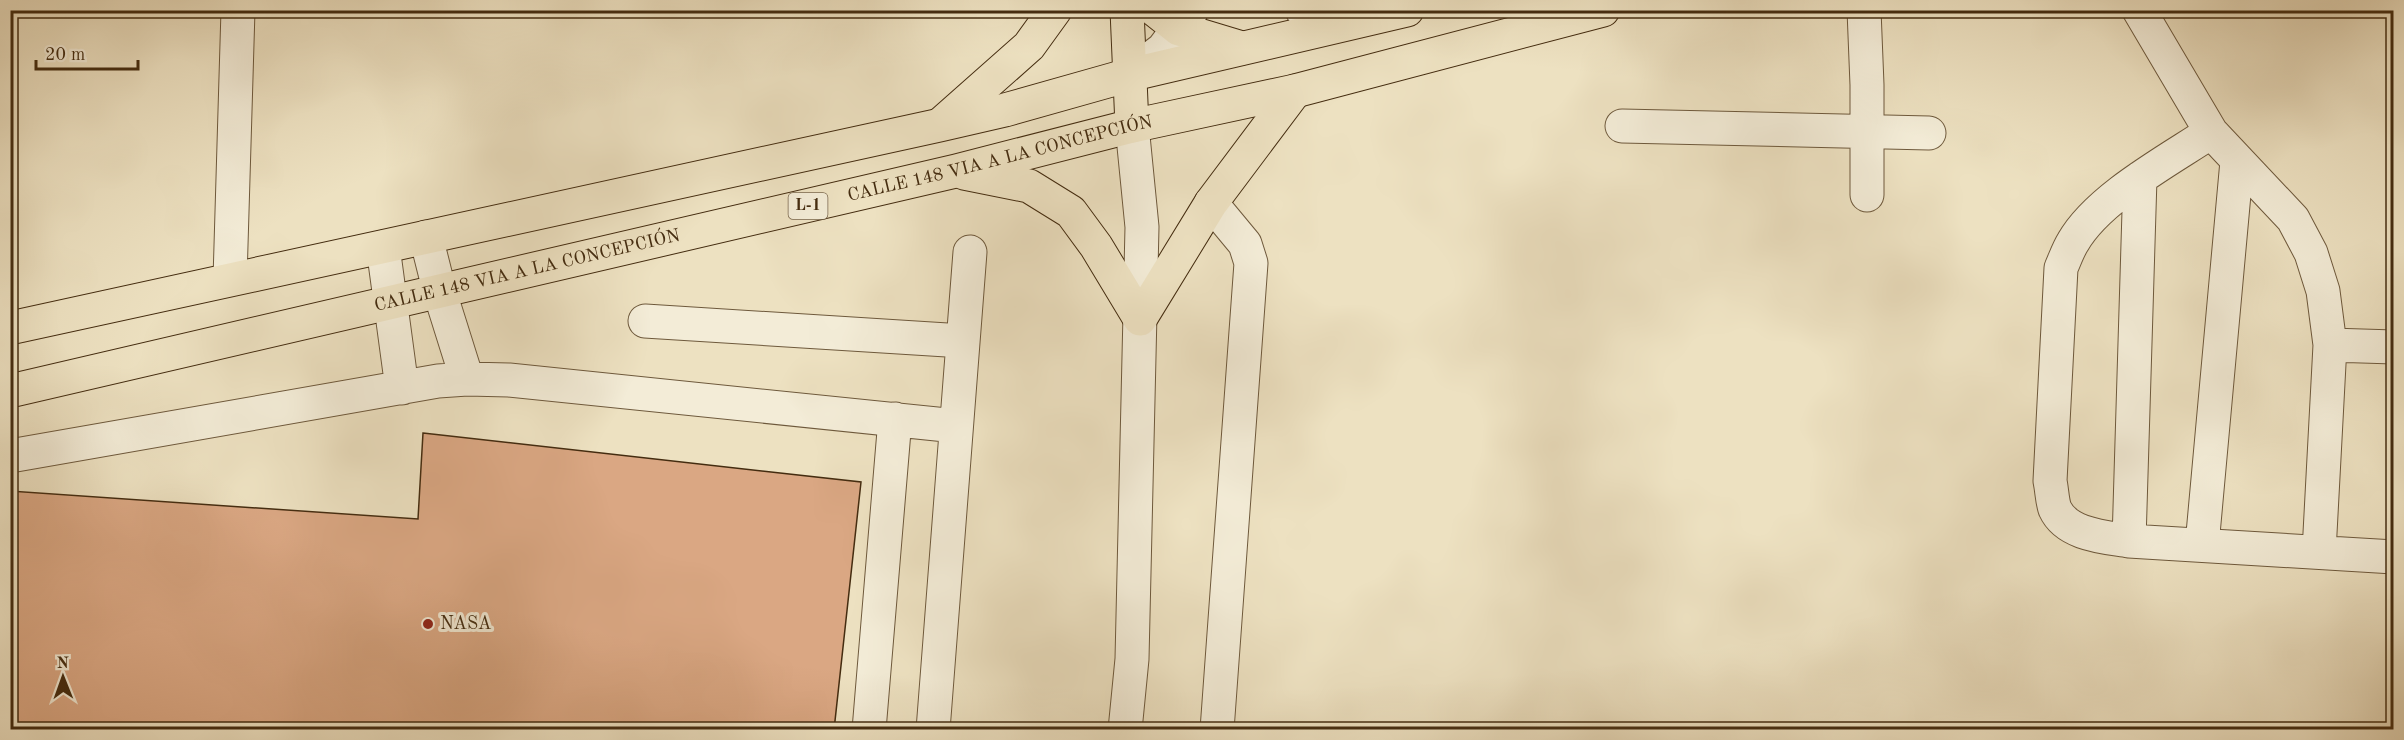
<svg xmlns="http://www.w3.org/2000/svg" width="2404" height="740" font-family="'Old Standard TT',serif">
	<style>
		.building { fill: #daa783; stroke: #442c10; stroke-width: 1.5 }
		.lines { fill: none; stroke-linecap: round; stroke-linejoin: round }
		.minor-casing { stroke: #6e593c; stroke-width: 35 }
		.major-casing { stroke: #442c10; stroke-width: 35 }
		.minor { stroke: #f3ecd7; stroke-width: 33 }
		.major { stroke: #ede1c1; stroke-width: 33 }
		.poi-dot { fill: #8f2418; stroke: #f3ecd7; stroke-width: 2 }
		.labels { text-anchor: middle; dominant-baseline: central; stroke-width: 6; stroke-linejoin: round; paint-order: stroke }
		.shield { fill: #f3ecd7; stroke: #78664c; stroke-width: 1.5 }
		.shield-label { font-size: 16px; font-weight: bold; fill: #442c10 }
		.street-label { font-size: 18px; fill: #442c10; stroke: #f3ecd7 }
		.poi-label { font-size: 18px; fill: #442c10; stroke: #f3ecd7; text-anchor: start }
	</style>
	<rect width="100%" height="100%" fill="#ede1c1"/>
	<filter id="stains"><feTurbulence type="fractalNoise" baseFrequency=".00333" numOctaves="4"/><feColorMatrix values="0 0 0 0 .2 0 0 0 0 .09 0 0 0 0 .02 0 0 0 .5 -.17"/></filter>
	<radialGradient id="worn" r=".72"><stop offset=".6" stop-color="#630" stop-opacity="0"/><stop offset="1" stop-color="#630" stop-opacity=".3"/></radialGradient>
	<path class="building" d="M423,433l438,49 -27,248h-824v-239l408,28z"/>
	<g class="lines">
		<defs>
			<path id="minor" d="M1302,10l25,5 37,2
				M1864,10l3,75v110
				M2139,10l72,122 82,87 18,34 12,38 7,54 -11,207
				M1129,75l34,-26 29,-39
				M1622,126l307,7
				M2211,132c-42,28 -113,66 -138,110 -5,8 -8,17 -12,26l-11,213c2,9 2,20 5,28 12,26 50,28 74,32l265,16
				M1211,203l34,41 6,19 -34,467
				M426,237l14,56 27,86
				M383,247l19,141
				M230,279l8,-269
				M645,321l318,20
				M2330,345l64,2
				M10,456l428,-75 29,-2 42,1 447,46
				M2129,541l11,-363
				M2202,545l35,-384
				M869,730l26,-311
				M933,730l37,-478
				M1125,730l7,-71 10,-432 -10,-101"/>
			<g id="major">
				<path d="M1127,10l5,116"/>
				<path d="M1155,10l24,19 63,19"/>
				<path d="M942,123l87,-77 26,-36"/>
				<path d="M964,173l65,13 42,26 25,34 44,73 71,-116 84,-112"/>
				<path d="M10,328l930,-203 65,-15 124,-35 278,-65"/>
				<path id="s1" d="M10,391l946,-220 176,-45 163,-35 308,-81"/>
			</g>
		</defs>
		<use href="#minor" class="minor-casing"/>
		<use href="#major" class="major-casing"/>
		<use href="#minor" class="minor"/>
		<use href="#major" class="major"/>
	</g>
	<circle class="poi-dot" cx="428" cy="624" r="6"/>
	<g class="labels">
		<rect class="shield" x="788.5" y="193" width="39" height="26" rx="4.5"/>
		<g class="shield-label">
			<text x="808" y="206">L-1</text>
		</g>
		<g class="street-label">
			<text stroke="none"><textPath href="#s1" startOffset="1017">CALLE 148 VIA A LA CONCEPCIÓN</textPath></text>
			<text stroke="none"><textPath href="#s1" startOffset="531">CALLE 148 VIA A LA CONCEPCIÓN</textPath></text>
		</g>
		<g class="poi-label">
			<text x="440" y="624">NASA</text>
		</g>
	</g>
	<rect width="2404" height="740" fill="none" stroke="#ede1c1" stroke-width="36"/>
	<rect x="12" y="12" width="2380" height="716" fill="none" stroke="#442c10" stroke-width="3"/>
	<rect x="18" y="18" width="2368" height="704" fill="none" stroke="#442c10" stroke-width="1.5"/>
	<g transform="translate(63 677) rotate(359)" stroke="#f3ecd7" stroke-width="4.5" paint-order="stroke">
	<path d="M0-4.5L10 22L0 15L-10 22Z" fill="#442c10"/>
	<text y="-9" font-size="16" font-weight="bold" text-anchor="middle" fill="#442c10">N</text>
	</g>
	<path d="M36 60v9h102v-9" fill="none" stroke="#442c10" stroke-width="3"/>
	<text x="45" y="60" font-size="18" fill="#442c10" stroke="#f3ecd7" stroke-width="4.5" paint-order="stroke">20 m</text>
	<rect width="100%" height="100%" filter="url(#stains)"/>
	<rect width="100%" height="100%" fill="url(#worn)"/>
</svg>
